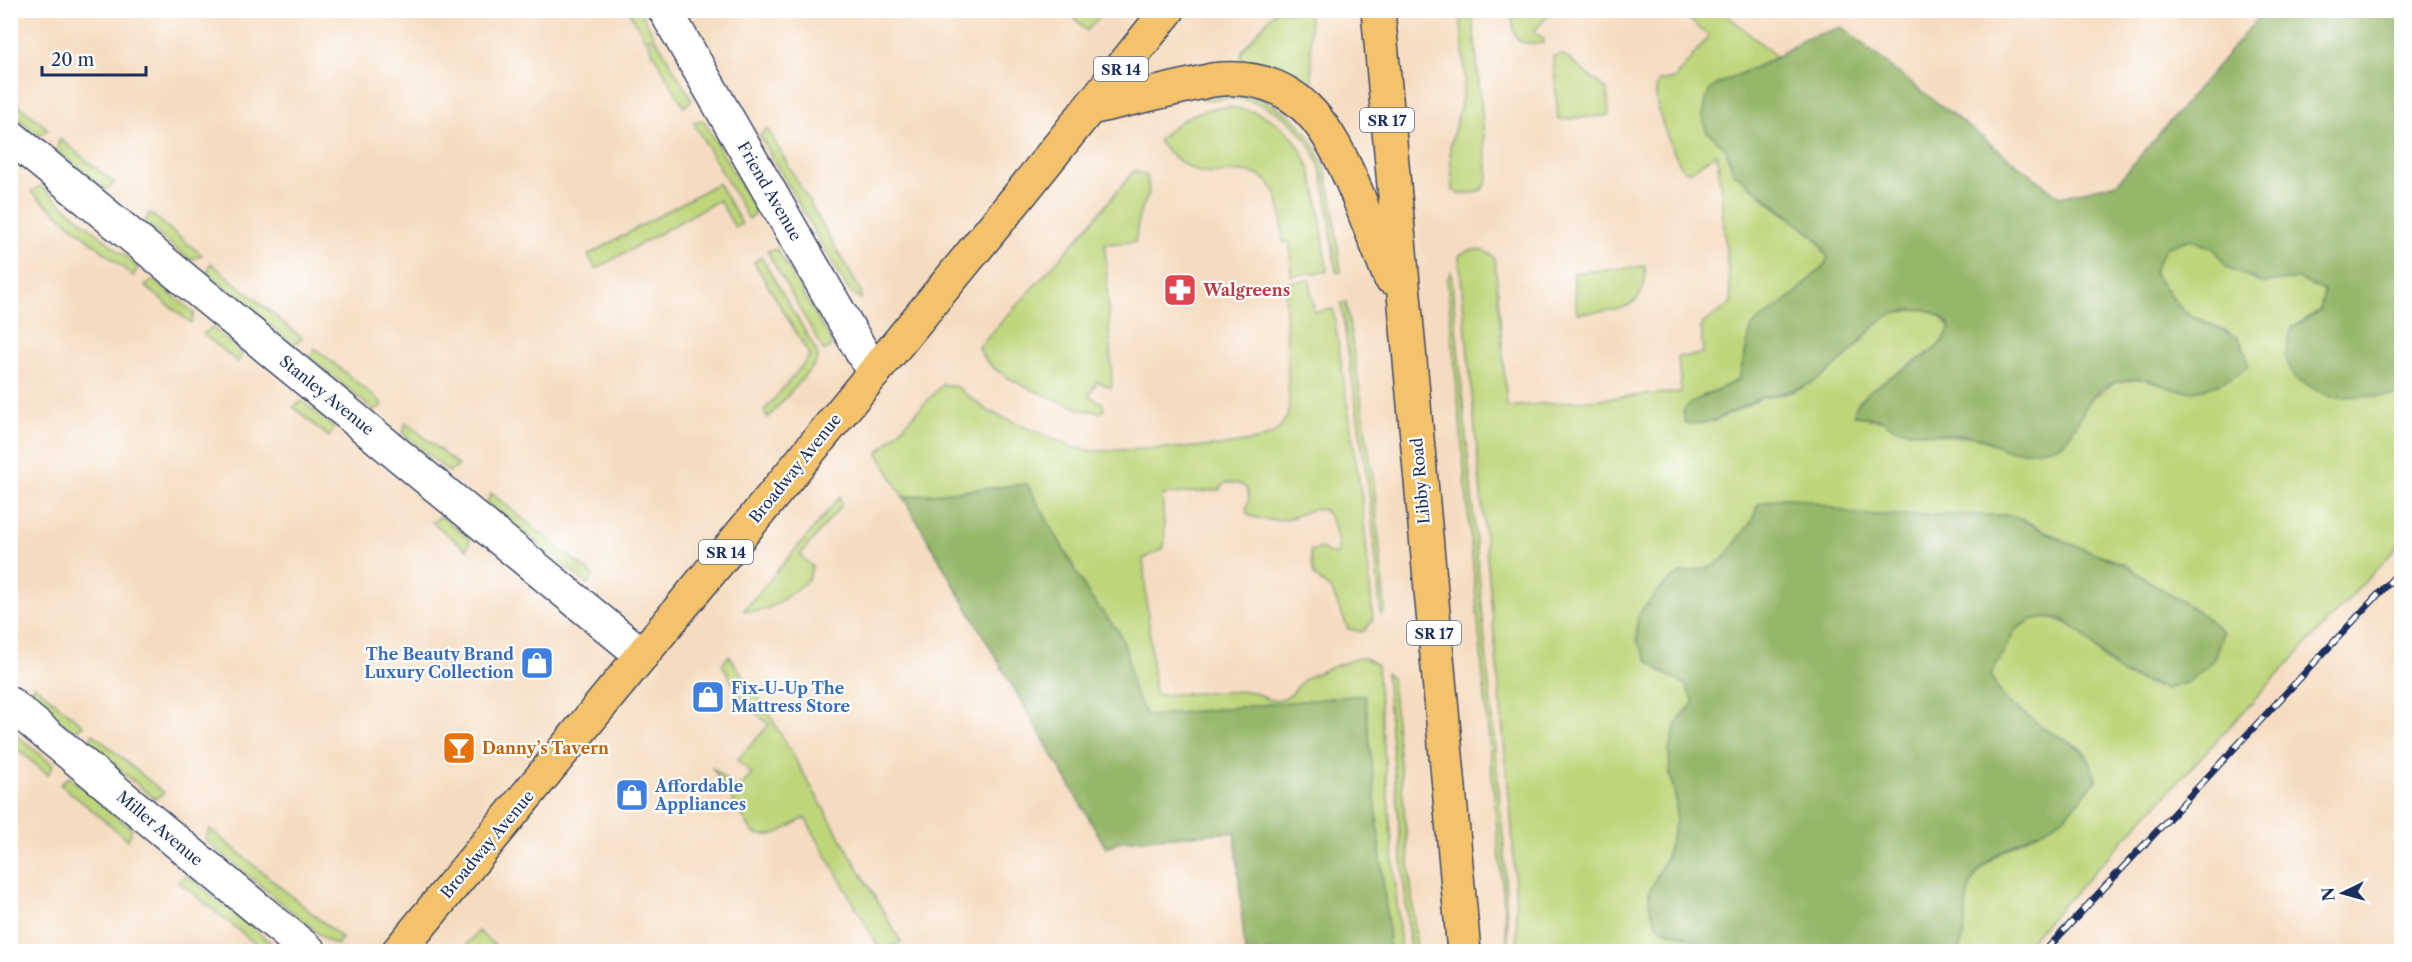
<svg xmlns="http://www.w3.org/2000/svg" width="2412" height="962" font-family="'Libre Caslon Text',serif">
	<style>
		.green { fill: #bed67a; stroke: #6c826c; stroke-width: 1.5 }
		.forest { fill: #96b76a; stroke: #587364; stroke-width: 1.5 }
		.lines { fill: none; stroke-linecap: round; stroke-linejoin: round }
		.minor-casing { stroke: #3c496d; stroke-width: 36 }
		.major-casing { stroke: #3c496d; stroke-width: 36 }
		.minor { stroke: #fff; stroke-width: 33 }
		.major { stroke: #f3c26a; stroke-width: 33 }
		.rail-casing { stroke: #1b2f5e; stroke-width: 7 }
		.rail { stroke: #fff; stroke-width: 4.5; stroke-dasharray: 14; stroke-linecap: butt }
		.labels { text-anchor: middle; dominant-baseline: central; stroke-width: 4.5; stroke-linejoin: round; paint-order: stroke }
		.shield { fill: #fff; stroke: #5f6d8e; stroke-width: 1.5 }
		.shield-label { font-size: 15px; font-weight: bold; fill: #1b2f5e }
		.street-label { font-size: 16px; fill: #1b2f5e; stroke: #fff }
		.health-label { font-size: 16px; font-weight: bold; fill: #be3a42; stroke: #fff; text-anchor: start }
		.shop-label { font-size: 16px; font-weight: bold; fill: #366cbe; stroke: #fff; text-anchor: start }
		.food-label { font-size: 16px; font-weight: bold; fill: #c56008; stroke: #fff; text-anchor: start }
	</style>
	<rect width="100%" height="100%" fill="#fff"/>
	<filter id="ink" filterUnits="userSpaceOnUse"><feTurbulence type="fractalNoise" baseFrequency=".0167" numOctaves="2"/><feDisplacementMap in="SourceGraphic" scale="12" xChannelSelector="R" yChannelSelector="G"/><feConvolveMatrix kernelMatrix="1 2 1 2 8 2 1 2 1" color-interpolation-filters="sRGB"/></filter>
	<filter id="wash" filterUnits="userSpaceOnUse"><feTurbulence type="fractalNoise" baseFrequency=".008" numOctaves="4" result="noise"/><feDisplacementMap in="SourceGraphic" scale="24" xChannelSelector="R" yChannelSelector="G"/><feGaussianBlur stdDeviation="1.35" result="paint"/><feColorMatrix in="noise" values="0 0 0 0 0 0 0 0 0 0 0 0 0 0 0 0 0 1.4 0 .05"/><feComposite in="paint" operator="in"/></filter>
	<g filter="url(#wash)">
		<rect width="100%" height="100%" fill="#f5dcc0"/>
		<path class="green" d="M629,11h11l14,25 -8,5z
			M1068,11h27l4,6 -12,14z
			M1275,11h34l4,79 -35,-20 -38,-9 2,-10z
			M1460,11h12l16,167c-3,16 -15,15 -29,16l-6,-4 -3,-43 11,-44 4,-26z
			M1512,11h40l-18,20 10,8 -1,4c-31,3 -29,-5 -31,-32z
			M1679,11h43l55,46 -61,28 3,56 7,8 2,10 38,41 49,37 13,20 -4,8 -28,28 -44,33 -13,53 -14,9 -23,7 11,27 49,-24 30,-6 31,-16 30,-26 19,-23 15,-11 13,-5 24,-2 14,5 12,14 -10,16 -8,7 -62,40 -6,27 17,2 18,9 58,8 18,-1 33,15 55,-7 13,-20 13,-24 27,-18 30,-4 27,11 56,-57 -45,-20 -31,-39 12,-25 25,-9 24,10 13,18 35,16 36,-4 27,12 -5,19 -28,18 98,68 11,-3v150l-381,408h-62c11,-19 4,-53 15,-71 20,-33 61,-42 90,-62 13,-10 23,-26 33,-38l-11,-27 -6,-6 -36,-19 -33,-22 -14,-20 -5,-11c7,-14 13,-33 24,-45 20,-22 50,-13 69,6 11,11 21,27 35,36 11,7 26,9 38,15l57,-28 9,-27 -99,-68 -58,-22 -43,-23 -91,-4h-67l-18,-1 -23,-8 -42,-8 -24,6 -6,17 -27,36 -11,9 -35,8 -16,12 -15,75 16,12 21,11 9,18 -13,15 -11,56 6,27v21l-6,26 -15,33 8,50 28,8 25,13h-198l-6,-124 -53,-571c10,-10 28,-8 36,3l12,148 174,-15 -3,-35 25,-3 -2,-29 30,-22 -14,-150 -26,18h-7c-10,-17 -37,-73 -25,-90l15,-2 35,-43z
			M656,39l36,61 -8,7 -36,-63z
			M1564,55l43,35 2,25 -51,5 -5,-64z
			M1224,93c10,1 22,1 32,4 12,3 22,10 32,17 47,37 45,103 53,158h-5c-5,-33 -6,-68 -15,-100 -14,-53 -64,-82 -117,-71l-1,-5z
			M10,99h1l37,30 -9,7 -28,-24z
			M1228,107c92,8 89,93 99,164l-36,5 -1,-34h-7c-1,-28 -1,-66 -38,-70 -14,-1 -28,3 -42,1 -15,-3 -35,-20 -45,-32 19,-22 41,-33 70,-34z
			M704,121l52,91 -7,7 -56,-97z
			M767,128l94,164v7l-12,-8 -6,-10 -83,-145z
			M60,139l55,44 -10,7 -49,-40z
			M1134,171l13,5 2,17 -10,22 -4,27 -30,2 7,140 -1,4 -14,-7 -8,15 13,7 2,6 -2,3 -20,-2c-27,-12 -97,-33 -103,-63l101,-111z
			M718,183l24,41 -7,3 -16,-27 -123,69 -8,-14z
			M40,186l98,81 -5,9 -102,-84z
			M150,213l52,42 -12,5 -46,-37z
			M777,249l56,95 -9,7 -57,-100z
			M761,257l55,93 2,8 -4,7 -46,53 -4,-7 46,-55 -56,-94z
			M211,263l91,75 -8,7 -87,-72z
			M1645,266c4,48 -32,44 -68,47l-4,-40z
			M1451,272l53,577 4,101 -61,-670z
			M154,280l40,33 -3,10 -46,-37z
			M1310,280l4,32 19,-3 29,192 11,119 -10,12 -15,-3 -16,-38 -18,-16 -4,-24 12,-3 9,6 6,1c4,-11 -4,-37 -13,-45 -11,-2 -18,2 -28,6 -14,6 -33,5 -48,-1l-2,-6c8,-20 -1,-27 -21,-26l-6,7 -57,5 3,47 -2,7 -20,10 12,136 92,-4c13,1 18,12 34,8 13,-3 15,-12 24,-20 3,-3 52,-22 56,-21 7,0 11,4 16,8l24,285h-11l-25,-256 -218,21c-24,-37 -25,-84 -56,-118l-64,-114 -124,13 -25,-44 65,-69 14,3 31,24 86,37 22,3 123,-5 38,-6 16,-6 7,-6 8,-14 1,-8 -4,-123z
			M1346,302l28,183 11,125 -4,5 -11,-116 -29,-196z
			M212,328l31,25 -5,9 -35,-28z
			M315,348l68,56 -8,7 -65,-53z
			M302,401l32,26 -5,10 -36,-30z
			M406,422l53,44 -10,6 -46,-38z
			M491,493l103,83 -7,8 -100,-81z
			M840,497l1,9 -41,49 12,11 -3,13c-17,13 -42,39 -65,31z
			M442,516l28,23 -3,11 -35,-28z
			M729,656l33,46 139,240 -20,9 -76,-133c-18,9 -31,23 -52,15l-41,-66 25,23 15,-16 -15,-14 32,-35 -30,-28 4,-4 -9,-8 -12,-21z
			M1386,673l6,6 25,272h-7z
			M34,685l49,40 -9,7 -43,-35z
			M10,730l43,35 -5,10 -37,-31z
			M93,734l71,59 -9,6 -68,-56z
			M69,777l63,52 -4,11 -68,-56z
			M210,829l132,109 -5,7 -12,-6 -120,-99z
			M187,875l94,76h-17l-86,-70z
			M478,931l19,16 -4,4h-32z"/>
		<path class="forest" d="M2264,11h137v382l-11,3 -59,1 -37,-19 -9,-22 7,-28 28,-18 4,-19 -26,-12 -36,4 -35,-16 -13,-18 -24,-10 -25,9 -12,25 31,39 55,26 7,16 2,12c-18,15 -48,29 -71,24 -27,-6 -24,-16 -57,-9 -35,7 -36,40 -56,61 -8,8 -47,11 -57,8 -12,-3 -22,-13 -34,-14 -25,-2 -52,-1 -77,-8 -7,-2 -12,-8 -20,-10 -8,-1 -14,0 -22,-3 1,-28 69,-51 86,-71 4,-4 7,-11 10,-16 -3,-9 -12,-13 -20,-17 -7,-2 -12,-1 -18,-1 -32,3 -39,19 -59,40 -9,9 -20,19 -31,27 -22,15 -37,13 -60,21 -27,9 -47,30 -77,25l-2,-12c15,-17 37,-20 56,-32l13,-53 44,-33 28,-28 4,-8 -13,-20 -82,-65 -7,-23 -20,-19 -3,-14 3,-16 4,-10 6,-5 54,-24 34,-22 38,-12 50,41 168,129 57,-14z
			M1027,484l64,114 28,34 8,20 6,38 14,26 218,-21 25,256h-145l-10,-119 -116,9 -13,7 -203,-351z
			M1782,498c28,-2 54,15 83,17h147l54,27 58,22 21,15 53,32 25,21 -9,27 -9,10 -17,13 -22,7 -46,-16 -38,-39 -20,-15 -12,-2 -16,2 -18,10 -25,46c11,27 21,30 44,46 4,3 7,6 11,9 25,13 44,17 50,50 -10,12 -20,28 -33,38 -29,20 -71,29 -90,62 -11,18 -4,52 -15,71h-242l-25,-13 -28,-8 -8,-10 -5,-11 -1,-17 17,-33 10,-38v-21l-6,-27 -1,-23 7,-26 18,-22 -9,-18 -21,-11 -16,-12 -11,-20v-21l5,-10 21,-24 16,-12 35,-8 11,-9 27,-36 6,-17z"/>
	</g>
	<g filter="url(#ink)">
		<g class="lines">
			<defs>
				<path id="minor" d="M665,10l209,363
					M10,136l632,519
					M10,704l300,248"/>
				<path id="major" d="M1378,10l86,942
					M1091,108l121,-28c86,-10 117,46 146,116 10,27 21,54 32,81
					M398,952l616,-750 154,-192"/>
			</defs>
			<use href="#minor" class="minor-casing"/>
			<use href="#major" class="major-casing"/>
			<use href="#minor" class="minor"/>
			<use href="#major" class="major"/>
			<defs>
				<path id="rail" d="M2044,952l358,-383"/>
			</defs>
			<use href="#rail" class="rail-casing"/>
			<use href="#rail" class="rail"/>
		</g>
	</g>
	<defs>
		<symbol id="pharmacy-square" viewBox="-11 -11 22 22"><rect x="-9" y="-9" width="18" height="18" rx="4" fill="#e0444e" stroke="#fff"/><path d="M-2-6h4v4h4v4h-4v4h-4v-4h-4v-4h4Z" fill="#fff"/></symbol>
		<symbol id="shop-square" viewBox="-11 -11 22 22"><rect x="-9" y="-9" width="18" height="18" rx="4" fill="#3f7fe0" stroke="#fff"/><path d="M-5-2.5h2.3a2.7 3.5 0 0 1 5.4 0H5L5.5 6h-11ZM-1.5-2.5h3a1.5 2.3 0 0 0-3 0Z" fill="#fff"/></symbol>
		<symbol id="bar-square" viewBox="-11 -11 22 22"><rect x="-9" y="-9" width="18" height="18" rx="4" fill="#e8710a" stroke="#fff"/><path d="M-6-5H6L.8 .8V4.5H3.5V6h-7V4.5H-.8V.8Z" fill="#fff"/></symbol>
	</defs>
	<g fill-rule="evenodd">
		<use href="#pharmacy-square" x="1161" y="271" width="38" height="38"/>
		<use href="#shop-square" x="518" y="644" width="38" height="38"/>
		<use href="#shop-square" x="689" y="678" width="38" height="38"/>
		<use href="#bar-square" x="440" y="729" width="38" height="38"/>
		<use href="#shop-square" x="613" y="776" width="38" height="38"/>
	</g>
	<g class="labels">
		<g class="shield">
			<rect x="1094" y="57" width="54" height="24" rx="4.5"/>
			<rect x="1360" y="108" width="54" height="24" rx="4.5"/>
			<rect x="699" y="540" width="54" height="24" rx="4.5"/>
			<rect x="1407" y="621" width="54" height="24" rx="4.5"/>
		</g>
		<g class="shield-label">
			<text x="1121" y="69">SR 14</text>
			<text x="1387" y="120">SR 17</text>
			<text x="726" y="552">SR 14</text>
			<text x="1434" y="633">SR 17</text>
		</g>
		<g class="street-label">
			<text transform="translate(770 191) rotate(60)">Friend Avenue</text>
			<text transform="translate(327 395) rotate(39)">Stanley Avenue</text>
			<text transform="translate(795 468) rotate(-51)">Broadway Avenue</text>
			<text transform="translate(1420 481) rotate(-95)">Libby Road</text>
			<text transform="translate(160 828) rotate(40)">Miller Avenue</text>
			<text transform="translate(487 844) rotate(-50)">Broadway Avenue</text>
		</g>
		<g class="health-label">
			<text x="1203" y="290">Walgreens</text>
		</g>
		<g class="shop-label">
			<text x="514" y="654" text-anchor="end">The Beauty Brand<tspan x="514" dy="18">Luxury Collection</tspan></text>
			<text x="731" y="688">Fix-U-Up The<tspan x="731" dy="18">Mattress Store</tspan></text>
			<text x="655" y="786">Affordable<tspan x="655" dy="18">Appliances</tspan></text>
		</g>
		<g class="food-label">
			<text x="482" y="748">Danny’s Tavern</text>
		</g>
	</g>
	<rect width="2412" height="962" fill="none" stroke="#fff" stroke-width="36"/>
	<g transform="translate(2343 893) rotate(265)" stroke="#ffffff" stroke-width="4.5" paint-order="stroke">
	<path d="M0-4.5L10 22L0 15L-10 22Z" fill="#1b2f5e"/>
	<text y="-9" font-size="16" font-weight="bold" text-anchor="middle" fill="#1b2f5e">N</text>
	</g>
	<path d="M42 66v9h104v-9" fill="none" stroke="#1b2f5e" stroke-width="3"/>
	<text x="51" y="66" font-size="18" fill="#1b2f5e" stroke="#ffffff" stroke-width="4.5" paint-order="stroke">20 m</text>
</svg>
